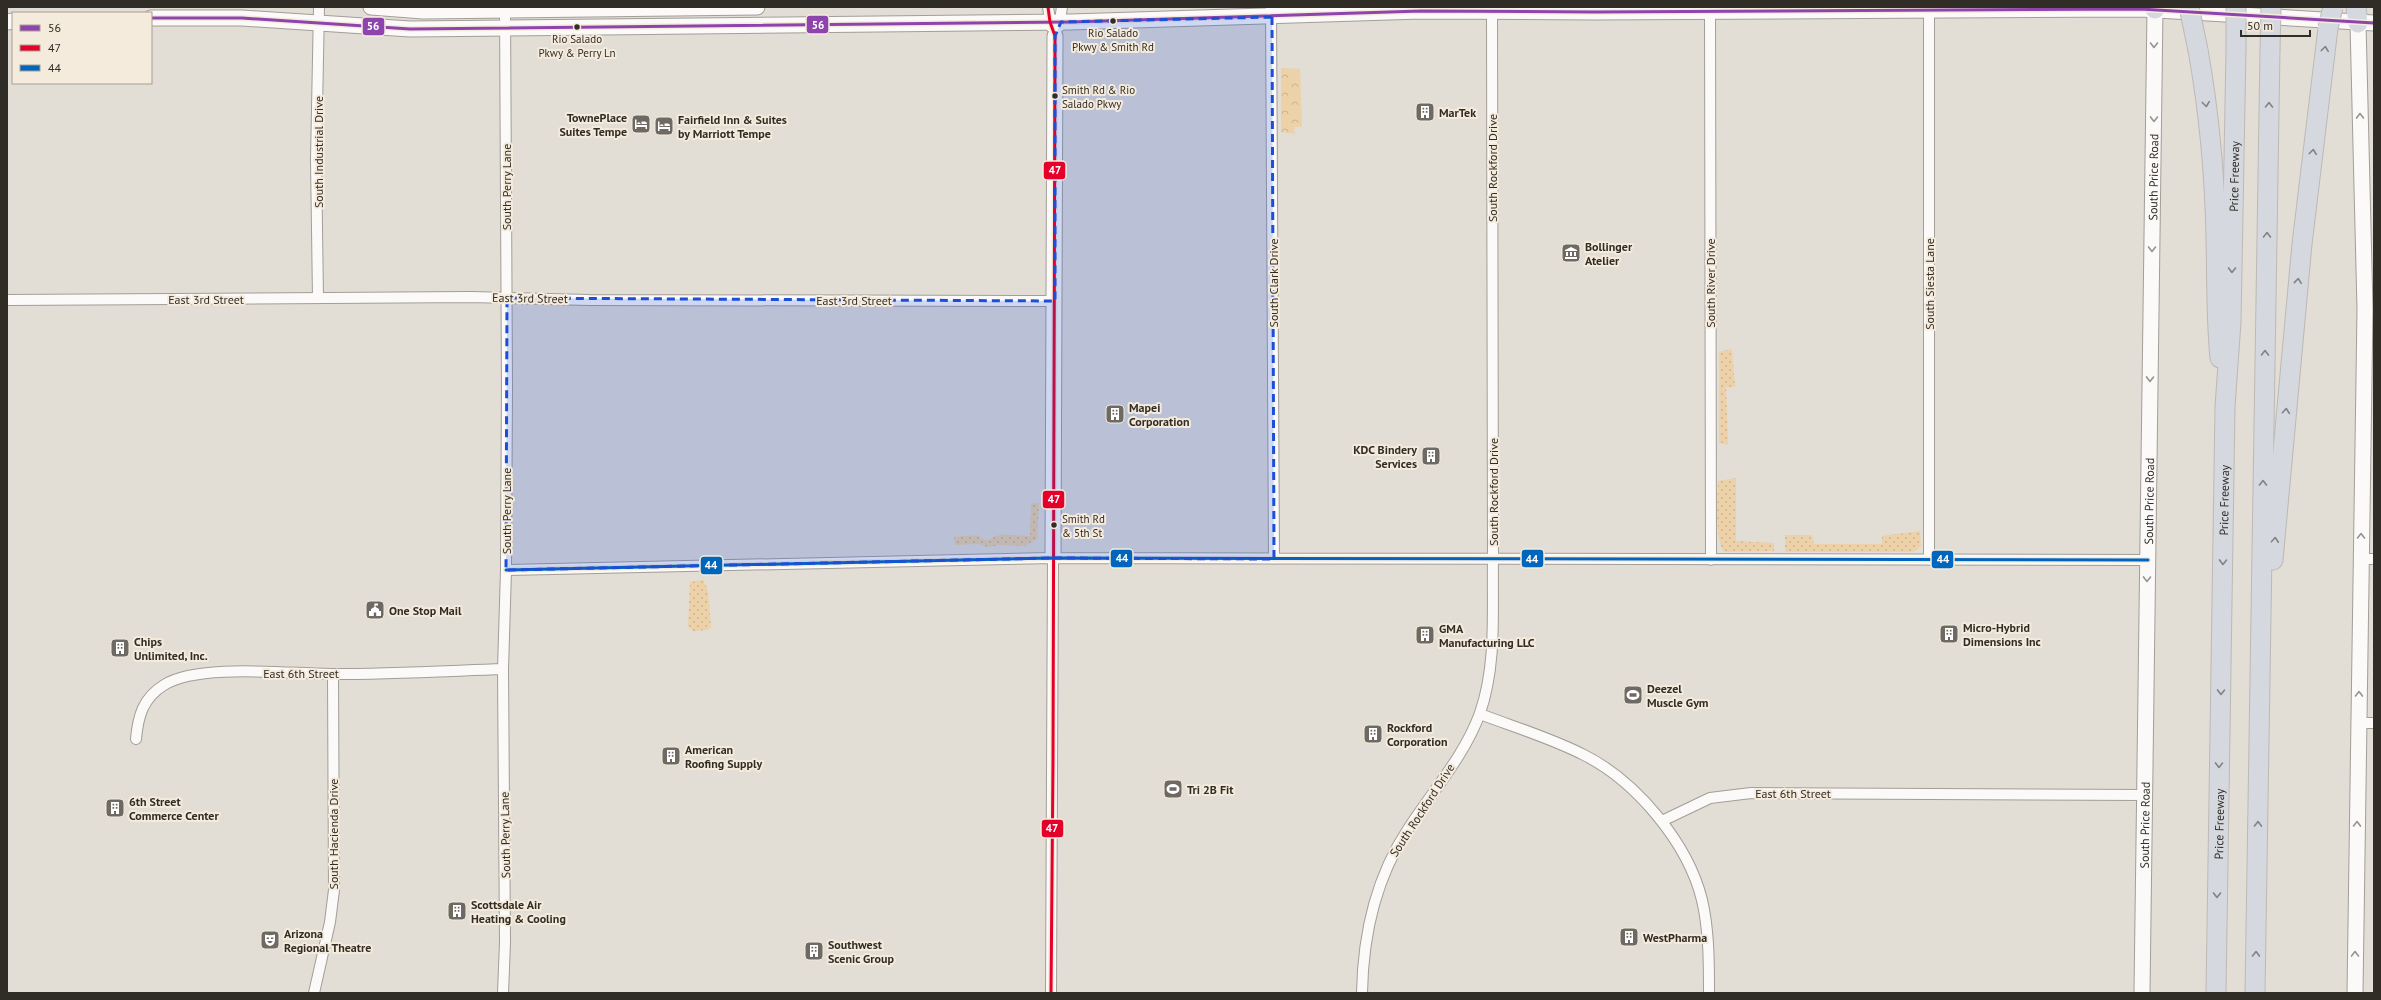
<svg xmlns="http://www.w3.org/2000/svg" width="2381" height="1000" font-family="'PT Sans',sans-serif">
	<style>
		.grass { fill: url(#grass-dots) }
		.park { fill: url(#park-crowns) }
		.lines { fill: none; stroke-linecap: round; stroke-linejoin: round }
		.street-casing { stroke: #a29e98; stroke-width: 12 }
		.secondary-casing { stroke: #a29e98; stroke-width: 17 }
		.highway-casing { stroke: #bcb9b5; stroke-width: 21 }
		.street { stroke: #fbfaf9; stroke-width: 10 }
		.secondary { stroke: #fbfaf9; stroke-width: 15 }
		.highway { stroke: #d5d8de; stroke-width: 19 }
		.highway-bridge-casing { stroke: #bcb9b5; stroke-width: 21; stroke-linecap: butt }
		.highway-bridge { stroke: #d5d8de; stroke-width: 19 }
		.bus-1-casing { stroke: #f5ebdc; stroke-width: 6 }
		.bus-2-casing { stroke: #f5ebdc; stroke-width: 6 }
		.bus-3-casing { stroke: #f5ebdc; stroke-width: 6 }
		.bus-1 { stroke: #8e44ad; stroke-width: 3 }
		.bus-2 { stroke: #e4002b; stroke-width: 3 }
		.bus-3 { stroke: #0065bd; stroke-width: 3 }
		.oneway { stroke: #969390 }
		.oneway2 { stroke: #828282 }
		.marked { fill: #1d4ed8; fill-opacity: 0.2; stroke: #1d4ed8; stroke-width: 3; stroke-dasharray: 8 5; stroke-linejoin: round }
		.bus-dot { fill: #302c26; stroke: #f5ebdc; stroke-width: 1.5 }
		.labels { text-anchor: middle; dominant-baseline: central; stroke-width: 4; stroke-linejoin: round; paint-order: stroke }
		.bus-label { font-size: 11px; fill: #302c26; stroke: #f5ebdc }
		.poi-label { font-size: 12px; font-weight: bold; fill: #302c26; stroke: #f5ebdc; text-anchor: start }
		.street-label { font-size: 12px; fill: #302c26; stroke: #f5ebdc }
		.line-badge { stroke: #f5ebdc; stroke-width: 1.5 }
		.badge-label { font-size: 11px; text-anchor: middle; font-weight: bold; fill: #fff }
	</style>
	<defs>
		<pattern id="grass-dots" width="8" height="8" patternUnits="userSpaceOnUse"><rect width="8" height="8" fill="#edd1a8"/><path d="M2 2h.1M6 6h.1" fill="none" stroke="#ccb490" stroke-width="1.8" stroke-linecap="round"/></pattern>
		<pattern id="park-crowns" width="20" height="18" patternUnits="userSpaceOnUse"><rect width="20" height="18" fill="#edd1a8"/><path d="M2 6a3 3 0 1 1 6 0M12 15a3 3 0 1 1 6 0" fill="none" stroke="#ccb490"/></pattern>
	</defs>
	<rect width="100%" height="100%" fill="#e2ddd5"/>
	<path class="grass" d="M1732,349l3,38h-9l2,58 -9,-2v-91z
		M1736,478v63l38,2v8l-49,1c-11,-9 -7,-56 -7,-71z
		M1031,503h8l-2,36 -12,7 -24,-1 -13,2 -10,-3 -23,1 -1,-8 23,-2c12,11 13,1 23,0 10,-1 21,1 30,1z
		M1920,531l1,15 -7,6h-129v-17h27l2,9h68v-8z
		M703,580l5,10 3,37 -3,3 -15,1 -5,-5 2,-44z"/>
	<path class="park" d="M1281,68l19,1 2,58h-8l1,7 -14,-2z"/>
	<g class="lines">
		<defs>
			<path id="street" d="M1048,7l3,20
				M1271,7l3,552
				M1710,7l1,553
				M1929,7v553
				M1059,27l3,-20
				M318,298l-2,-138 3,-153
				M7,300l464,-3 118,3 464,1
				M2361,559h13
				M506,570l547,-12 1095,2
				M1480,714c34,13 71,24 104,41 52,26 104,88 118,145 7,30 7,62 7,93
				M2359,723h15
				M136,739c2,-23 7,-41 28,-54 34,-22 127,-11 169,-11 56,0 113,-3 170,-5
				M1662,821l48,-23 41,-5 394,2
				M314,993l16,-71 4,-32 -1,-216
				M503,993l2,-51 -2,-273 3,-99 1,-185 -2,-375
				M1051,993l2,-435
				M1362,993c1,-59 13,-114 46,-164 24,-37 57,-74 72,-116 17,-49 12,-103 13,-154l-1,-552"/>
			<g id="secondary">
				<path d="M371,7l52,4 334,-4"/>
				<path d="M151,18h91l168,11 660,-7 351,-11 174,1 545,-3 234,14"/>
				<path d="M7,22l6,-1"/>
				<path d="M1053,558l2,-522"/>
				<path id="s1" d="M2142,993l13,-984"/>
				<path d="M2355,993l10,-684 -7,-286"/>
			</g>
			<g id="highway">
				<path d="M2356,7l2,16"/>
				<path d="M2155,9v-2"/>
				<path d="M2198,50c11,62 17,126 18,189 1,39 0,79 4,119"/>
				<path d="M2273,560l29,-316 26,-216"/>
				<path id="s2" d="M2216,993l9,-586 6,-85 5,-273"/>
				<path d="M2255,993l15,-943"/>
			</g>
		</defs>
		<use href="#street" class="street-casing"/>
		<use href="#secondary" class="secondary-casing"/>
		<use href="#highway" class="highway-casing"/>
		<use href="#street" class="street"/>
		<use href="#secondary" class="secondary"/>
		<use href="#highway" class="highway"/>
		<defs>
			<path id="highway-bridge" d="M2189,7l9,43
				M2328,28l5,-21
				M2236,49v-42
				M2270,50l1,-43"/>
		</defs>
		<use href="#highway-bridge" class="highway-bridge-casing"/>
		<use href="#highway-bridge" class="highway-bridge"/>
		<defs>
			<path id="bus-1" d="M151,18h91l168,11 660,-7 351,-11 174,1 545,-3 234,14"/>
			<path id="bus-2" d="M1048,7l2,15 5,14 -2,726 -2,231"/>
			<path id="bus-3" d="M506,570l547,-12 1095,2"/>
		</defs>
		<use href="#bus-1" class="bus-1-casing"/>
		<use href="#bus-2" class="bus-2-casing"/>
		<use href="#bus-3" class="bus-3-casing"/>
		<use href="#bus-1" class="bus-1"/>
		<use href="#bus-2" class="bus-2"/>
		<use href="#bus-3" class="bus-3"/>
	</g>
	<defs><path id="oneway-chevron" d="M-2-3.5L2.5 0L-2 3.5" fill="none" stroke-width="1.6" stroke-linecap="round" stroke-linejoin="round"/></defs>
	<g class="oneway">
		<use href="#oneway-chevron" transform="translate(2154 45) rotate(90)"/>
		<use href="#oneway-chevron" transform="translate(2360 116) rotate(-91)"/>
		<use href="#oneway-chevron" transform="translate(2154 119) rotate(91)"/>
		<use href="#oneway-chevron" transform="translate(2152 249) rotate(91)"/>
		<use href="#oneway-chevron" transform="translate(2150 379) rotate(91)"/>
		<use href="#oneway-chevron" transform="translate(2361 536) rotate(-89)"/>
		<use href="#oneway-chevron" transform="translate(2147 579) rotate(91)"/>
		<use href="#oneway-chevron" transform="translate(2359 694) rotate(-89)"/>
		<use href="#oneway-chevron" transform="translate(2357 824) rotate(-89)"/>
		<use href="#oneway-chevron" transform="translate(2355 954) rotate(-90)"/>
	</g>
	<g class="oneway2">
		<use href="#oneway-chevron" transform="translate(2325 49) rotate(-83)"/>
		<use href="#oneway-chevron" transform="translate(2206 104) rotate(83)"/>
		<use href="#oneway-chevron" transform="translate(2269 105) rotate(-89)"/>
		<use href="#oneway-chevron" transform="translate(2313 152) rotate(-83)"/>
		<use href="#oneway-chevron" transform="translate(2267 235) rotate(-89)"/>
		<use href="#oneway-chevron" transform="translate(2232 270) rotate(91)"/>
		<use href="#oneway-chevron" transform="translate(2298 281) rotate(-84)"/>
		<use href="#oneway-chevron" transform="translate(2265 353) rotate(-89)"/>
		<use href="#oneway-chevron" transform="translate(2286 411) rotate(-85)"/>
		<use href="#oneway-chevron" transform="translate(2263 483) rotate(-89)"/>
		<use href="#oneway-chevron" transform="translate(2275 540) rotate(-86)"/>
		<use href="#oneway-chevron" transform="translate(2223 562) rotate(91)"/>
		<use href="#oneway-chevron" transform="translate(2221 692) rotate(91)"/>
		<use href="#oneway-chevron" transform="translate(2219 765) rotate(91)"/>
		<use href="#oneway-chevron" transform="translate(2258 824) rotate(-89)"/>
		<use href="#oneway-chevron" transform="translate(2217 895) rotate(91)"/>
		<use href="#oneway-chevron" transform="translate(2256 954) rotate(-89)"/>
	</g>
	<path class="marked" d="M1272,17l2,542 -221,-1 -547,12 1,-272 548,3v-265l6,-14z"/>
	<defs>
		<symbol id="building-square" viewBox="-11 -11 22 22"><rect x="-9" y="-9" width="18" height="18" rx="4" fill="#6e6a63" stroke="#f5ebdc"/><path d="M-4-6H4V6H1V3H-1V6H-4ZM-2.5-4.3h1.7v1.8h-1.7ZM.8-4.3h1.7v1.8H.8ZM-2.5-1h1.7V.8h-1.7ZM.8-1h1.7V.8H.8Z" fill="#fff"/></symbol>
		<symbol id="hotel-square" viewBox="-11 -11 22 22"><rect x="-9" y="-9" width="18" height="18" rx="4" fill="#6e6a63" stroke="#f5ebdc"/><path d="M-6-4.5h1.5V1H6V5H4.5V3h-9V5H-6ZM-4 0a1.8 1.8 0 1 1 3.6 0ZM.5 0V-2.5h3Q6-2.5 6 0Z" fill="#fff"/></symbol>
		<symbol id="museum-square" viewBox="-11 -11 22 22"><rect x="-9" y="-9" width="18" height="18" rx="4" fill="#6e6a63" stroke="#f5ebdc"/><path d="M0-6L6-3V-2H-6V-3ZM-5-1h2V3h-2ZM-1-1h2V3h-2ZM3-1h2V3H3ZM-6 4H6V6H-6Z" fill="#fff"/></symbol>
		<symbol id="civic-square" viewBox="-11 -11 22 22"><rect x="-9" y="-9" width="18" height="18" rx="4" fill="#6e6a63" stroke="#f5ebdc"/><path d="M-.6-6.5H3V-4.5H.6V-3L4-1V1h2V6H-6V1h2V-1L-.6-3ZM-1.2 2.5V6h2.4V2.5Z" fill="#fff"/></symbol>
		<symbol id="stadium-square" viewBox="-11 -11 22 22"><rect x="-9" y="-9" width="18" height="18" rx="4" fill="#6e6a63" stroke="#f5ebdc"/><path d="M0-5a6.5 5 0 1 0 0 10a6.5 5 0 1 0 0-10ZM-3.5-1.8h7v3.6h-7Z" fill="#fff"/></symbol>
		<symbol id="theatre-square" viewBox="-11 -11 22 22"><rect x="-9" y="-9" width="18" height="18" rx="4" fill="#6e6a63" stroke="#f5ebdc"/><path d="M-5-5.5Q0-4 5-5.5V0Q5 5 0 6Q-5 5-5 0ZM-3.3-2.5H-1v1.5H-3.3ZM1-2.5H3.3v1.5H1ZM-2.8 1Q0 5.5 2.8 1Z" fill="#fff"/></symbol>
	</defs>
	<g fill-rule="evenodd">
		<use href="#building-square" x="1414" y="101" width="22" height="22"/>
		<use href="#hotel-square" x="630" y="113" width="22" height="22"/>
		<use href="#hotel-square" x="653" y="115" width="22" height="22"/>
		<use href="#museum-square" x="1560" y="242" width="22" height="22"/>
		<use href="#building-square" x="1104" y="403" width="22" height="22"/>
		<use href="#building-square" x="1420" y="445" width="22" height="22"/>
		<use href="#civic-square" x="364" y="599" width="22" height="22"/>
		<use href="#building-square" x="1938" y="623" width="22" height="22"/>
		<use href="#building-square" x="1414" y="624" width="22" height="22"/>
		<use href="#building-square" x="109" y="637" width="22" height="22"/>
		<use href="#stadium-square" x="1622" y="684" width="22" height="22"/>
		<use href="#building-square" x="1362" y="723" width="22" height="22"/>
		<use href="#building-square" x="660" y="745" width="22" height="22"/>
		<use href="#stadium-square" x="1162" y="778" width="22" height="22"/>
		<use href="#building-square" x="104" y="797" width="22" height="22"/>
		<use href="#building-square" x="446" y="900" width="22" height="22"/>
		<use href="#building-square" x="1618" y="926" width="22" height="22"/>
		<use href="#theatre-square" x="259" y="929" width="22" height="22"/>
		<use href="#building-square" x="803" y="940" width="22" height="22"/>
	</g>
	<g class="bus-dot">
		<circle cx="1113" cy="21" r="3.5"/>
		<circle cx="577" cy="27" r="3.5"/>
		<circle cx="1055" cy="96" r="3.5"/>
		<circle cx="1054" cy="525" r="3.5"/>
	</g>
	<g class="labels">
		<g class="bus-label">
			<text x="1113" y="33">Rio Salado<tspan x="1113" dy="14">Pkwy &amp; Smith Rd</tspan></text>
			<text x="577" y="39">Rio Salado<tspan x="577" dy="14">Pkwy &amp; Perry Ln</tspan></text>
			<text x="1062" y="90" text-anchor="start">Smith Rd &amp; Rio<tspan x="1062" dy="14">Salado Pkwy</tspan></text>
			<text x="1062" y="519" text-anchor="start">Smith Rd<tspan x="1062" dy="14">&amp; 5th St</tspan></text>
		</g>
		<g class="poi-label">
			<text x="1439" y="112">MarTek</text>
			<text x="627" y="117" text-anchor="end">TownePlace<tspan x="627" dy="14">Suites Tempe</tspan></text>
			<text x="678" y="119">Fairfield Inn &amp; Suites<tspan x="678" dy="14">by Marriott Tempe</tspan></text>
			<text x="1585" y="246">Bollinger<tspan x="1585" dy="14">Atelier</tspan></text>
			<text x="1129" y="407">Mapei<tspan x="1129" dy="14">Corporation</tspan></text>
			<text x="1417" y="449" text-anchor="end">KDC Bindery<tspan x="1417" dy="14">Services</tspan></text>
			<text x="389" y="610">One Stop Mail</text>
			<text x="1963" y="627">Micro-Hybrid<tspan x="1963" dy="14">Dimensions Inc</tspan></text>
			<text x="1439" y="628">GMA<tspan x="1439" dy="14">Manufacturing LLC</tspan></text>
			<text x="134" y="641">Chips<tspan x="134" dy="14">Unlimited, Inc.</tspan></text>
			<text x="1647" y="688">Deezel<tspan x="1647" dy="14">Muscle Gym</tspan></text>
			<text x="1387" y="727">Rockford<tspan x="1387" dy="14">Corporation</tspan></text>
			<text x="685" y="749">American<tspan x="685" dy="14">Roofing Supply</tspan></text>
			<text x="1187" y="789">Tri 2B Fit</text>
			<text x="129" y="801">6th Street<tspan x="129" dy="14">Commerce Center</tspan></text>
			<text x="471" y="904">Scottsdale Air<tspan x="471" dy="14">Heating &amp; Cooling</tspan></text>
			<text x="284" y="933">Arizona<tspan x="284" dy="14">Regional Theatre</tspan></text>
			<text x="1643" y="937">WestPharma</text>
			<text x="828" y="944">Southwest<tspan x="828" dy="14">Scenic Group</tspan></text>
		</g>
		<g class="street-label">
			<text transform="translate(318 152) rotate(-90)">South Industrial Drive</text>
			<text transform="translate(1492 168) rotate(-90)">South Rockford Drive</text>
			<text stroke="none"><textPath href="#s2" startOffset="817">Price Freeway</textPath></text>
			<text stroke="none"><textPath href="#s1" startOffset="816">South Price Road</textPath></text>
			<text transform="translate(506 187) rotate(-90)">South Perry Lane</text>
			<text transform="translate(1273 283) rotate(-90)">South Clark Drive</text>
			<text transform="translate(1710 283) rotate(-90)">South River Drive</text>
			<text transform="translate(1929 284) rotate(-90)">South Siesta Lane</text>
			<text transform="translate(530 298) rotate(1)">East 3rd Street</text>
			<text x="206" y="299">East 3rd Street</text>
			<text x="854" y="300">East 3rd Street</text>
			<text transform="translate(1493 492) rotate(-90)">South Rockford Drive</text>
			<text stroke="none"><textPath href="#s2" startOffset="493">Price Freeway</textPath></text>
			<text stroke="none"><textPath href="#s1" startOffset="492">South Price Road</textPath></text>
			<text transform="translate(506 511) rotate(-90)">South Perry Lane</text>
			<text x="301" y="673">East 6th Street</text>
			<text x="1793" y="793">East 6th Street</text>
			<text transform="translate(1422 810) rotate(-57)">South Rockford Drive</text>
			<text stroke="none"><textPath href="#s2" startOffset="169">Price Freeway</textPath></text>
			<text stroke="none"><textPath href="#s1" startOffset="168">South Price Road</textPath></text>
			<text transform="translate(333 834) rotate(-90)">South Hacienda Drive</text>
			<text transform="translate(505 835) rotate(-91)">South Perry Lane</text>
		</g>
	</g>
	<g class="line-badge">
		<rect x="806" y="15" width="23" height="19" rx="4" fill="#8e44ad"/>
		<rect x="362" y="17" width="23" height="19" rx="4" fill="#8e44ad"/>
		<rect x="1043" y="161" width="23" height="19" rx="4" fill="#e4002b"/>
		<rect x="1042" y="490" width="23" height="19" rx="4" fill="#e4002b"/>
		<rect x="1110" y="549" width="23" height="19" rx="4" fill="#0065bd"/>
		<rect x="1521" y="549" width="23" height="19" rx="4" fill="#0065bd"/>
		<rect x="1931" y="550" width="23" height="19" rx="4" fill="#0065bd"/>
		<rect x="700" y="556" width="23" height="19" rx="4" fill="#0065bd"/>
		<rect x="1041" y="819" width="23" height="19" rx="4" fill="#e4002b"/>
	</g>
	<g class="badge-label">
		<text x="818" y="29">56</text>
		<text x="373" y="30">56</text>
		<text x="1055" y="174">47</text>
		<text x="1054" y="503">47</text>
		<text x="1122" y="562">44</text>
		<text x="1532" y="563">44</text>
		<text x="1943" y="563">44</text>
		<text x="711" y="569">44</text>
		<text x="1052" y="832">47</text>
	</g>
	<rect width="2381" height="1000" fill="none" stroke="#302c26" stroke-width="16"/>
	<rect x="12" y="12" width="140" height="72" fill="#f5ebdc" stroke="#a69f93"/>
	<rect x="20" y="25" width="20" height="6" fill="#8e44ad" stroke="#a69f93"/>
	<text x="48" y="32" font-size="12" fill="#302c26">56</text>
	<rect x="20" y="45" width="20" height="6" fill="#e4002b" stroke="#a69f93"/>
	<text x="48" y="52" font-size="12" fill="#302c26">47</text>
	<rect x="20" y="65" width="20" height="6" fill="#0065bd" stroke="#a69f93"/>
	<text x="48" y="72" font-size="12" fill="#302c26">44</text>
	<path d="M2241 30v6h69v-6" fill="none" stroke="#302c26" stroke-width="2"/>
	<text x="2247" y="30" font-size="12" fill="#302c26" stroke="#f5ebdc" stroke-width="3" paint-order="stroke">50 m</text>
</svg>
